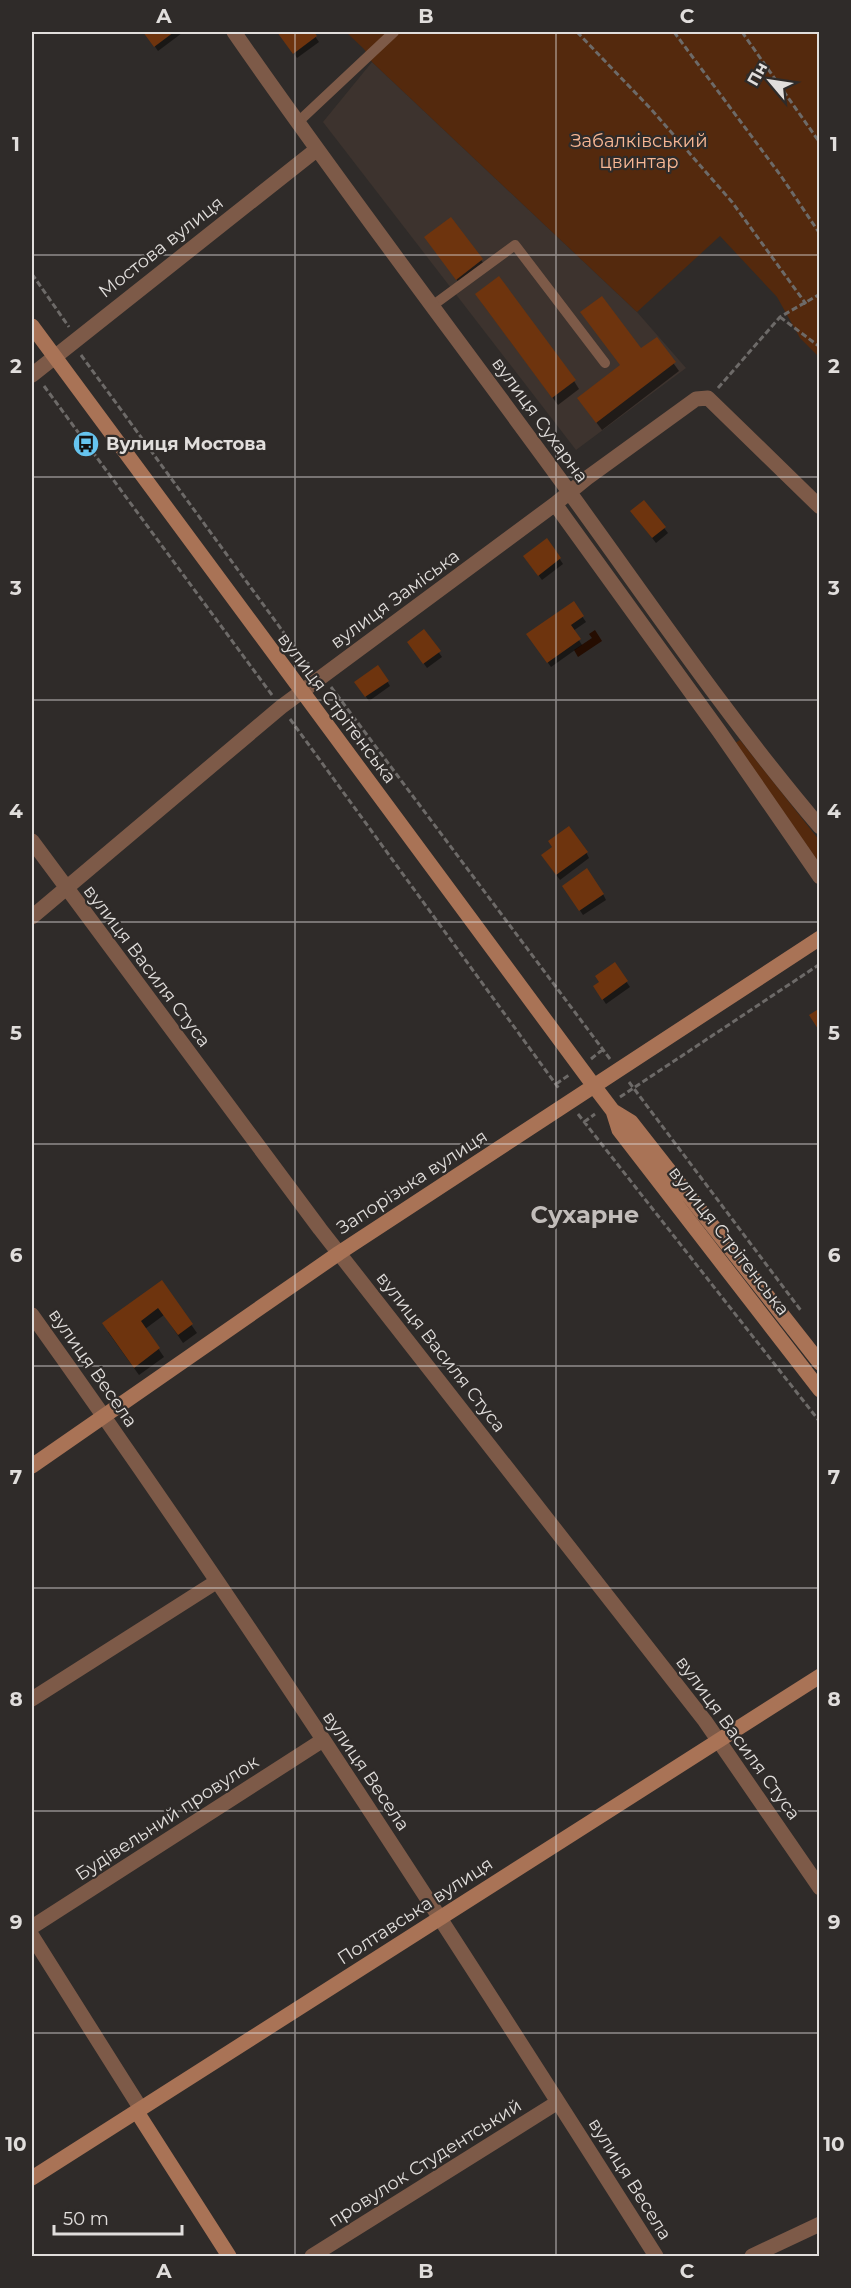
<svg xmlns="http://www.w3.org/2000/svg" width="851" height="2288" font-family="Montserrat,sans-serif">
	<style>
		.built { fill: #3d332e }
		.green { fill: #54290d }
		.water { fill: #250d01 }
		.shadow { fill: #0007 }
		.building { fill: #6e340e }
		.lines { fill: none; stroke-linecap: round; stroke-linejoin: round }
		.path { stroke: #6d6a68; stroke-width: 3; stroke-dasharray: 6 3; stroke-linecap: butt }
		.lane { stroke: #7d5a48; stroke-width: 10 }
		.street { stroke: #7d5a48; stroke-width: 15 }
		.secondary { stroke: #a97356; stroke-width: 15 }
		.grid { fill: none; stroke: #e1dedc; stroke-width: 1.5; stroke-opacity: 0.55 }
		.labels { text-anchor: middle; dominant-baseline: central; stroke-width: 4.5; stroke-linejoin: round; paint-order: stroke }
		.park-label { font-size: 18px; fill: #f9b895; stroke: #2f2b29 }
		.street-label { font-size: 18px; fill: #e1dedc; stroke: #2f2b29 }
		.poi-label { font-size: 18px; font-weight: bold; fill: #e1dedc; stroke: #2f2b29; text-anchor: start }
		.district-label { font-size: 24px; font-weight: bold; fill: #c2bdba; stroke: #2f2b29 }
		.neatline { fill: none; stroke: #e1dedc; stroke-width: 2 }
		.grid-label { font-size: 20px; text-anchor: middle; font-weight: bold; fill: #e1dedc }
	</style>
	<rect width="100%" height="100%" fill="#2f2b29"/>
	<path class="built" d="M372,62l265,250 49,56 -110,82 -253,-328z"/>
	<path class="green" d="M346,32h473v325l-19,-19 -23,-41 -57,-61 -83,76 -265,-250 -8,-13z
		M740,740l79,100v23l-84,-120z"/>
	<path class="water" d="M595,630l7,11 -24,16 -4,-7 18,-12 -3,-4z"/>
	<path class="shadow" d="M145,32h36l1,1 -24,18z
		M278,32h34l7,10 -22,16z
		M451,219l36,49 -25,19 -36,-49z
		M482,303l92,78 5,8 -21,16z
		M656,339l23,32 -77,59 -18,-24 37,-40z
		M644,502l24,31 -12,10 -21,-27z
		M547,540l16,24 -21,16 -14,-19z
		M573,603l13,19 -13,9 9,14 -31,22 -20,-28z
		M424,631l18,26 -15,11 -15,-21z
		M387,681l3,5 -21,15 -10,-14z
		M586,852l3,6 -29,22 -14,-19z
		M567,891l36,3 3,6 -23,15z
		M614,964l16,23 -24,17 -8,-12z
		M161,1282l36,51 -14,10 -19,-28 -19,14 19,28 -25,18 -31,-43z"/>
	<path class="building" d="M143,32h31l-20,15z
		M277,32h37l3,4 -24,18z
		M451,217l32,42 -27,21 -32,-43z
		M499,276l77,104 -24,18 -77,-104z
		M602,296l39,52 16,-11 19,25 -80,61 -19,-25 43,-33 -40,-53z
		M644,500l22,27 -14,11 -22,-27z
		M547,538l14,20 -23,18 -15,-20z
		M574,601l10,15 -13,9 10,14 -34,24 -21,-29z
		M424,629l17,22 -18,13 -16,-22z
		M378,665l11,16 -24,16 -11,-15z
		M569,826l19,26 -32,23 -15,-20 11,-8 -4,-6z
		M587,868l17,26 -25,17 -17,-25z
		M615,962l13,19 -26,19 -9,-14 6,-4 -4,-6z
		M820,1008v24l-11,-17z
		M162,1280l31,44 -15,11 -20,-27 -17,13 19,27 -26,20 -32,-45z"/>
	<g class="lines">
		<path class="path" d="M577,32l74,77 81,93 74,102
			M674,32l107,144 39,58
			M742,32l78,111
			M32,274l37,53
			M780,317l40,30
			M81,355l222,304 7,6
			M44,386l228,309
			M718,388l62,-71 40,-23
			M331,687l279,372
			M290,719l270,371
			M591,1059l11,-9
			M629,1082l173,230
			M556,1084l13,-9
			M620,1097l200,-133
			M578,1114l242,308
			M584,1122l11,-8"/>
		<path class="lane" d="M297,123l97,-91
			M432,306l83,-61 90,118"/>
		<path class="street" d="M234,32c108,156 224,307 336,461 82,113 160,228 250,334
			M32,375l284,-225
			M555,504l164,227 101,146
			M32,841l288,388 385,492 115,167
			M32,917l249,-210 274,-203 32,-26 109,-79 12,-1 112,109
			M32,1315c219,306 423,624 624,941
			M32,1699l184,-117
			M32,1927l291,-187
			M32,1936l109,173
			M312,2256l246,-154
			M752,2256l68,-32"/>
		<path class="secondary" d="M32,326l562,760 19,25 18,11 189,241
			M613,1111l6,19 201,260
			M32,1466l307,-213 481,-315
			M137,2112l92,144
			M32,2178l788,-502"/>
	</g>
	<path class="grid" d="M295,32v2224M556,32v2224M32,255h788M32,477h788M32,700h788M32,922h788M32,1144h788M32,1366h788M32,1588h788M32,1811h788M32,2033h788"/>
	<defs>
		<symbol id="bus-disc" viewBox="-11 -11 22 22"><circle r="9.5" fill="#66c4ef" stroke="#2f2b29"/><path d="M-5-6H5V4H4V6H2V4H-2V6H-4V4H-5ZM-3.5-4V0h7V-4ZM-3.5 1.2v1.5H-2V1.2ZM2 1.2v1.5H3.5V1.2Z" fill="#111"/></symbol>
	</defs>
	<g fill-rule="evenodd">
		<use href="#bus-disc" x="71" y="429" width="30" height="30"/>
	</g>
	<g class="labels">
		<g class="park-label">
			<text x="639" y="141">Забалківський<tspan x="639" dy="21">цвинтар</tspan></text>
		</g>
		<g class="street-label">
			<text transform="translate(161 247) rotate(-38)">Мостова вулиця</text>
			<text transform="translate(540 420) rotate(54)">вулиця Сухарна</text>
			<text transform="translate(395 599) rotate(-36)">вулиця Заміська</text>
			<text transform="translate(337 708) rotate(53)">вулиця Стрітенська</text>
			<text transform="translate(147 966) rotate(53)">вулиця Василя Стуса</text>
			<text transform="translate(412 1182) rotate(-33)">Запорізька вулиця</text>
			<text transform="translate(729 1241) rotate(52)">вулиця Стрітенська</text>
			<text transform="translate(441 1352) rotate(52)">вулиця Василя Стуса</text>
			<text transform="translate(93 1368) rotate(55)">вулиця Весела</text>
			<text transform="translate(738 1738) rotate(54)">вулиця Василя Стуса</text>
			<text transform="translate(366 1771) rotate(56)">вулиця Весела</text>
			<text transform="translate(167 1818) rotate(-33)">Будівельний провулок</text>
			<text transform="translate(415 1911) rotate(-33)">Полтавська вулиця</text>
			<text transform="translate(425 2163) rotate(-32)">провулок Студентський</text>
			<text transform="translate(630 2179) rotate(58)">вулиця Весела</text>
		</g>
		<g class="poi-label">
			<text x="106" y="444">Вулиця Мостова</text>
		</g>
		<g class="district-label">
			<text x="585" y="1214">Сухарне</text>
		</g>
	</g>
	<rect width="851" height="2288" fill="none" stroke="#2f2b29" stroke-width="66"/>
	<g transform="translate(770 81) rotate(299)" stroke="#2f2b29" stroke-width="4.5" paint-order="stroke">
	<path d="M0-4.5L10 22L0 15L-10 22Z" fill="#e1dedc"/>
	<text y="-9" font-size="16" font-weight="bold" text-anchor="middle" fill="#e1dedc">Пн</text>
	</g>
	<path d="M54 2225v9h128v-9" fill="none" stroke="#e1dedc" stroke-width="3"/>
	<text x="63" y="2225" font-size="18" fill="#e1dedc" stroke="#2f2b29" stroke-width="4.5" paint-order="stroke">50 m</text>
	<rect x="33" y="33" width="785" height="2222" class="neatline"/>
	<g class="grid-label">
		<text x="164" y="23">A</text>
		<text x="426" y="23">B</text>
		<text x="687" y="23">C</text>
		<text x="16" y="151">1</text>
		<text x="834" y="151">1</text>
		<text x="16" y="373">2</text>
		<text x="834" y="373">2</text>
		<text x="16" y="595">3</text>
		<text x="834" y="595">3</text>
		<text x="16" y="818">4</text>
		<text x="834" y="818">4</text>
		<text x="16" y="1040">5</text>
		<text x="834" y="1040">5</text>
		<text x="16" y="1262">6</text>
		<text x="834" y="1262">6</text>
		<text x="16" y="1484">7</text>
		<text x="834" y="1484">7</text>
		<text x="16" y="1706">8</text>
		<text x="834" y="1706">8</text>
		<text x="16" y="1929">9</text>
		<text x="834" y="1929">9</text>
		<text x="16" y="2151">10</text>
		<text x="834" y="2151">10</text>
		<text x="164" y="2278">A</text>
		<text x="426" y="2278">B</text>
		<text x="687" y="2278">C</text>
	</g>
</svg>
